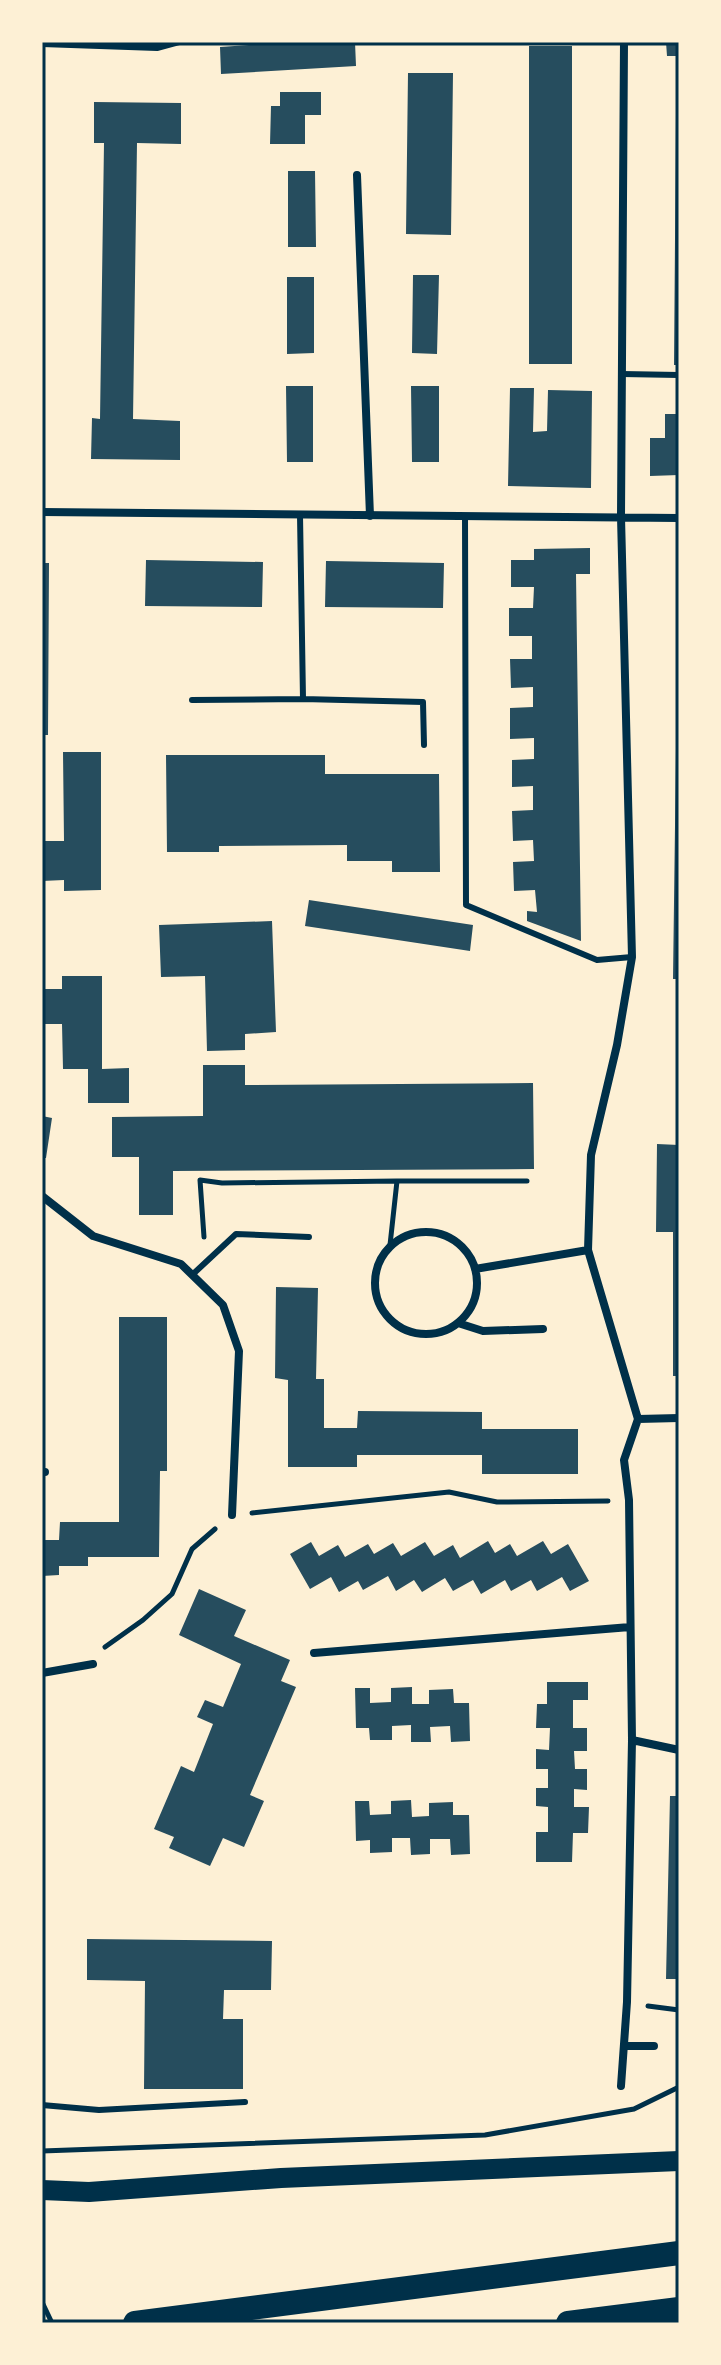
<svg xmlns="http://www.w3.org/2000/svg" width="721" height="2365" font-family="'Exo 2',sans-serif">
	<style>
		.building { fill: #264d5e }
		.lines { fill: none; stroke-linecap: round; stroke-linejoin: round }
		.path { stroke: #003049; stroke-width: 5 }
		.service { stroke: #003049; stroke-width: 6 }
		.minor { stroke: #003049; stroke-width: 8 }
		.primary { stroke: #003049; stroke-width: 20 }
		.motorway { stroke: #003049; stroke-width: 24 }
		.neatline { fill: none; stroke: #003049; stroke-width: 3 }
	</style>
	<rect width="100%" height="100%" fill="#fdf0d5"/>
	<path class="building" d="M289,42h66l1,24 -135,8 -1,-27z
		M666,42h13v14h-12z
		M529,46h43v318h-43z
		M408,73h45l-2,162 -45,-1z
		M280,92h41v23h-16v29h-35l1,-38h9z
		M94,102l87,1v41l-44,-1 -4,276 47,2v39l-89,-1 1,-41 8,1 4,-276h-10z
		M676,115h3v250h-5z
		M288,171h27l1,76h-28z
		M413,275h26l-2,79 -25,-1z
		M287,277h27v76l-27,1z
		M286,386h27v76h-26z
		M411,386h28v76h-27z
		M510,388h24l-1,44 14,-1 1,-41 44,1 -1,97 -83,-2z
		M665,414h14v61l-29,1v-38h15z
		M590,548v26h-14l5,367 -54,-20v-10l10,1 -2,-22 -21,1 -1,-29 21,-1 -1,-21 -20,1 -1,-30 21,-1v-24l-21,1v-27l22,-1v-21l-24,1v-31l23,-1v-20l-22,1 -1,-29h22v-23h-23v-28h24l1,-21h-23v-27h23v-11z
		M146,560l117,2 -1,45 -117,-1z
		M326,561l118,2 -1,45 -118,-1z
		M42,563h7l-1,172h-6z
		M676,749h3v230h-6z
		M63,752h38v138l-37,1v-11l-22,1v-40h22z
		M166,755h159v19h114l1,98h-48v-11h-45v-16l-128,1v6h-52z
		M309,900l164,25 -3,26 -165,-25z
		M272,921l4,111 -31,2v16l-38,1 -2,-75 -44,1 -2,-52z
		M62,976h40v93l27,-1v35h-41v-34h-25l-1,-45h-20v-35h20z
		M203,1065h42v20l288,-2 1,86 -361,2v44h-34v-58h-27v-40l91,-1z
		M42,1116l10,2 -6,40h-4z
		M657,1144l22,1v231h-6v-144h-17z
		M276,1287l42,1 -2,91h8v49h33l1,-17 124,1v17h96v45h-96v-19h-125v12h-69v-87l-13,-2z
		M119,1317h48v154h-7l-1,86h-71v9h-29v9l-17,1v-36h17l1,-18h59z
		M488,1541l7,12 15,-9 7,12 26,-15 8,13 17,-10 21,37 -19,10 -8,-14 -25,14 -6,-11 -20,11 -6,-11 -24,14 -8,-14 -20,11 -8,-13 -23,14 -8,-12 -18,11 -8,-15 -25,14 -5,-9 -19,11 -8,-15 -21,12 -20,-35 21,-12 8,14 19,-11 7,12 23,-13 6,10 19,-11 8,13 24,-14 9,14 19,-11 7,13z
		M199,1589l47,21 -12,26 56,24 -9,21 15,6 -46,108 14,6 -20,46 -21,-9 -13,28 -41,-18 5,-11 -20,-8 27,-63 13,6 19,-48 -16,-7 8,-17 18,7 18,-43 -62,-29z
		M547,1682h41v18h-15v28h14v23h-13l1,18h12v21l-13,-1v18h15l-1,26h-15l-1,29h-36v-30h12v-25l-12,-1v-18h12v-19h-12v-20l13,1 1,-22h-14l1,-24h10z
		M412,1687v17h17v-14l24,-1 1,14h15l1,38 -19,1 -1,-16 -20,1 1,15h-20v-17l-19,1v14h-22l-1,-12h-13l-1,-40h15v15l21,-1v-14z
		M670,1796h9v183h-13z
		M411,1800l1,17 17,-1v-13l24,-1v13h16l1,39 -19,1 -1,-16h-20v15l-19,1 -1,-17h-18v14l-22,1v-13l-14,1 -1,-40h14l1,14 21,-1v-13z
		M87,1939l185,2 -1,49h-47l-1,29h20v70h-99l1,-108 -58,-1z"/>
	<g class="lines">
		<path class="path" d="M397,1181h130
			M204,1237l-4,-57 22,3 175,-2 -7,64
			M252,1513l197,-21 48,10 111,-1
			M105,1647l38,-27 29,-26 20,-45 23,-20
			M648,2006l31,4
			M42,2151l443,-16 149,-26 45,-22
			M42,2302l10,21"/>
		<path class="service" d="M42,44l115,4 22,-6
			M622,374l57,1
			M300,515l3,184 120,3 1,43
			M465,516l1,389 131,55 35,-3
			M192,700l111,-1
			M192,1275l44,-41 73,3
			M42,2105l57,5 146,-8"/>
		<path class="minor" d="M357,175l13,341
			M42,512l637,6
			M42,1196l51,40 88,28 42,41 16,46 -7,164
			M375 1283a51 51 0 1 1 102 0a51 51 0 1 1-102 0Z
			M475,1269l113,-19
			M458,1323l25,8 60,-2
			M638,1419l41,-1
			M42,1472h3
			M314,1653l316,-26
			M42,1673l51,-9
			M632,1740l47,10
			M624,2046h30
			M621,2086l6,-84 5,-262 -3,-240 -5,-40 14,-41 -50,-169 3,-95 26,-110 15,-88 -11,-440 3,-475"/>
		<path class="primary" d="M42,2190l47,2 192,-14 398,-17"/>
		<path class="motorway" d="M135,2323l544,-70
			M568,2323l111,-14"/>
	</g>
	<rect width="721" height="2365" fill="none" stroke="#fdf0d5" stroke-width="88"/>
	<rect x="44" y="44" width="633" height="2277" class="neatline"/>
</svg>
